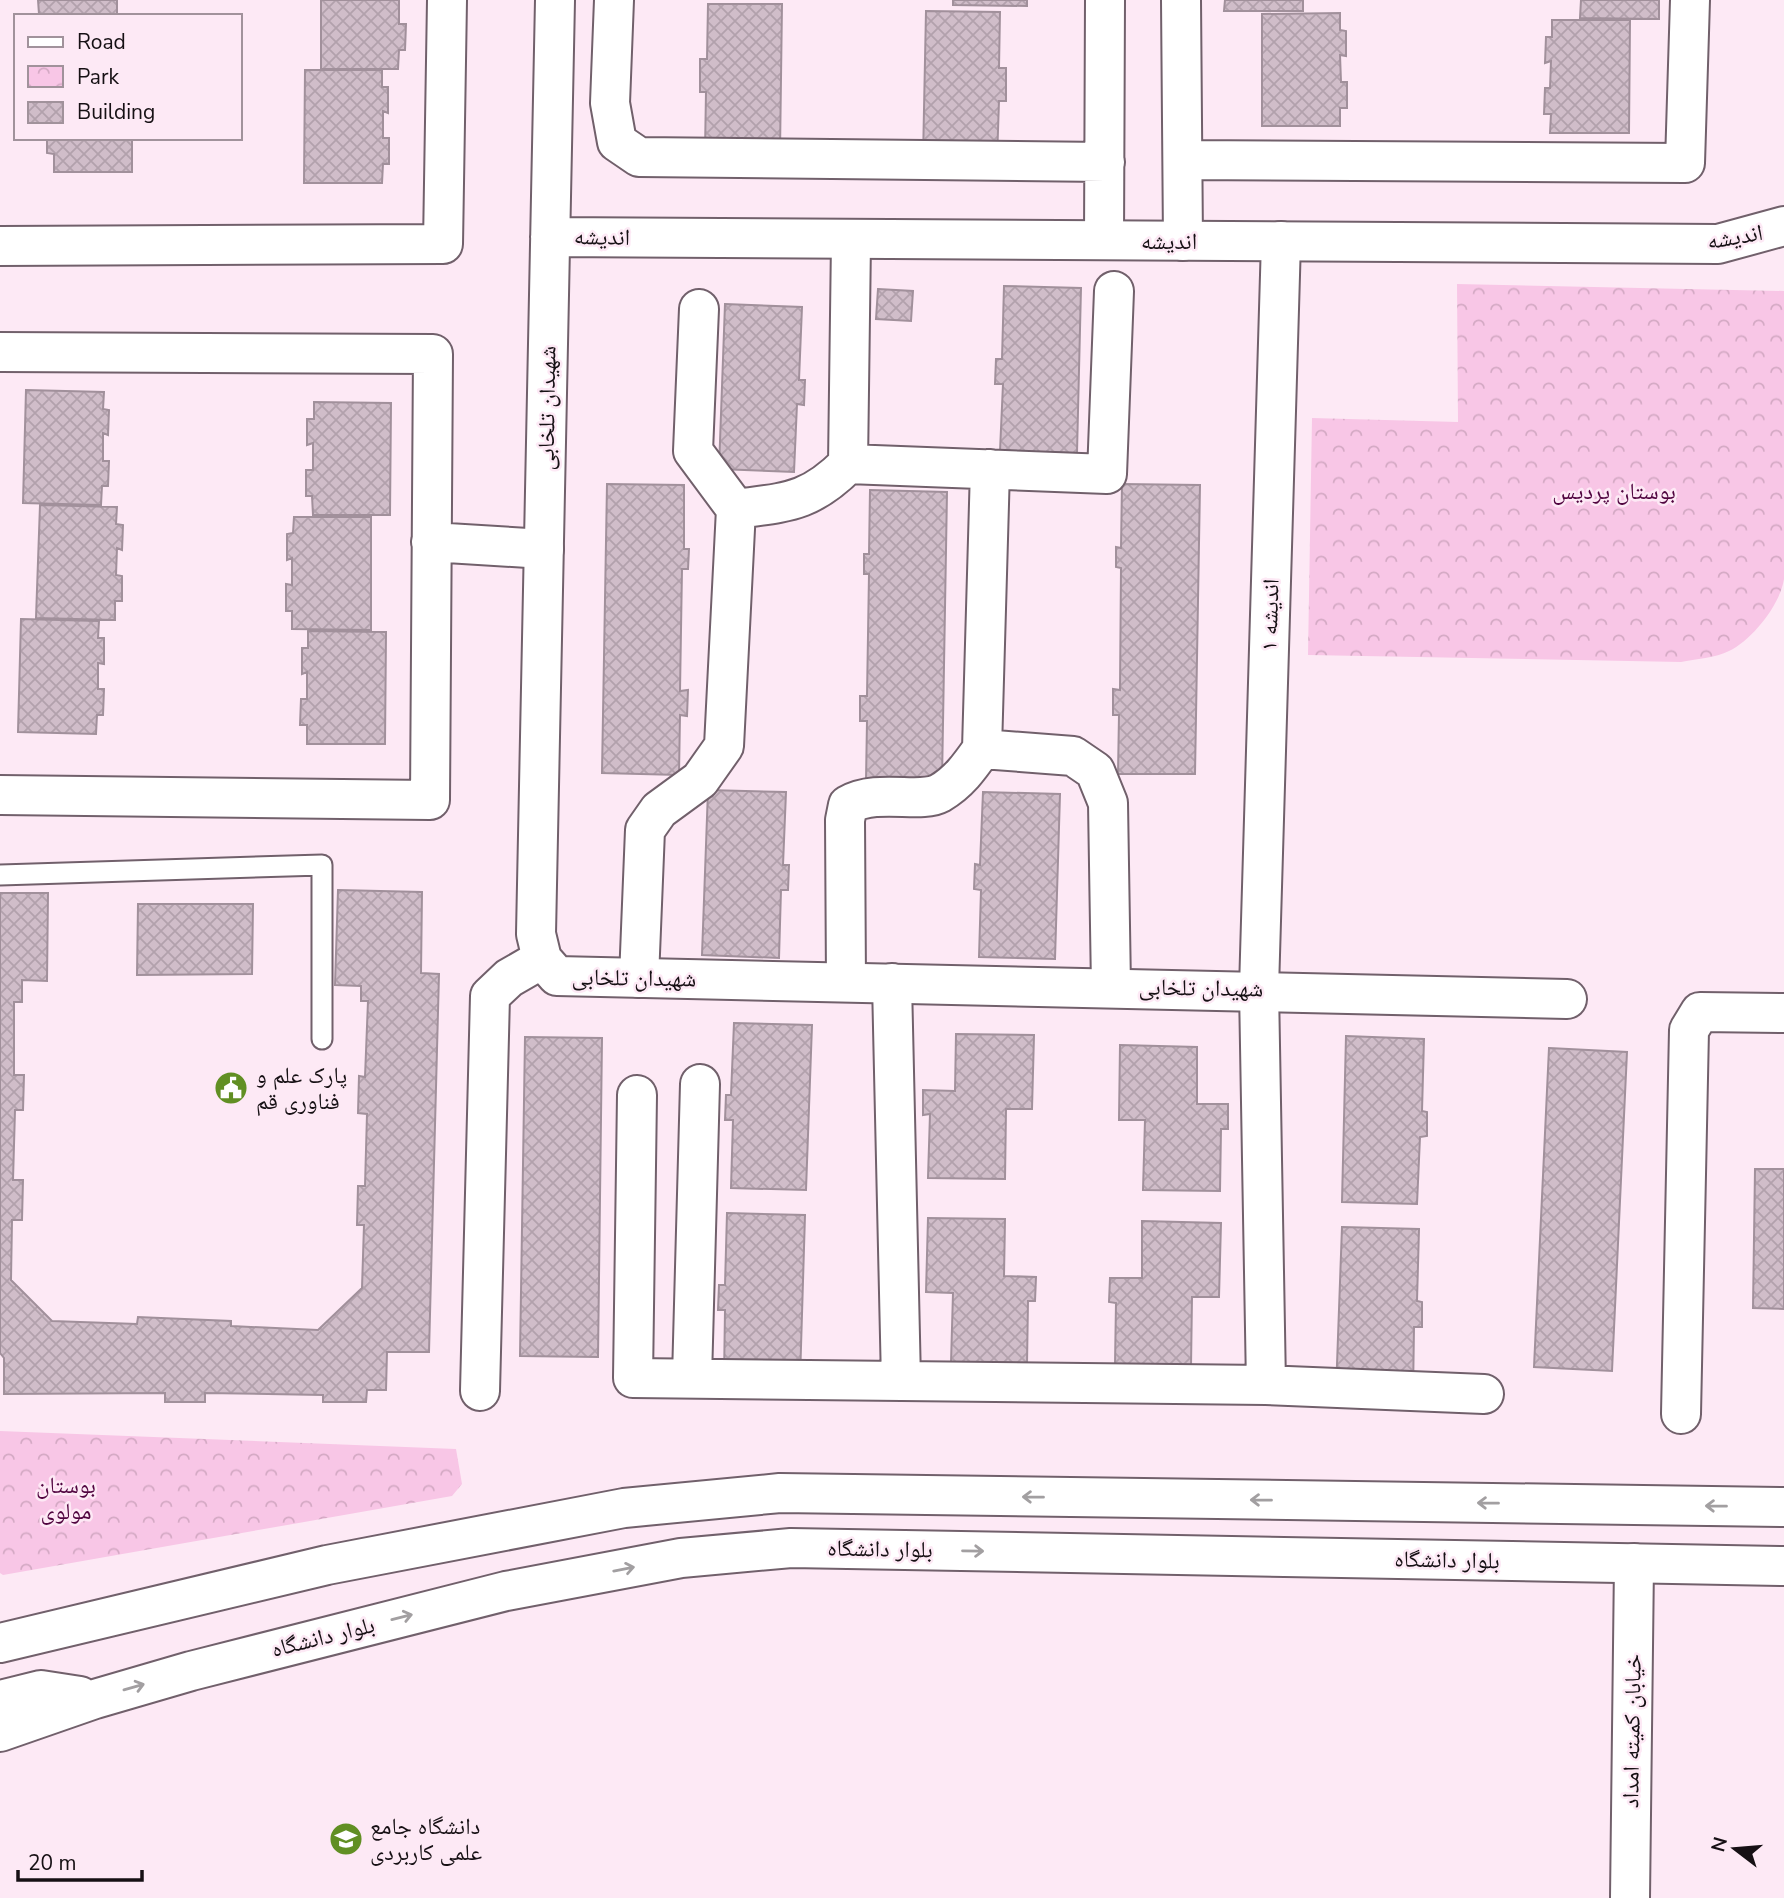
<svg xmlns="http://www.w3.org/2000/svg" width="1784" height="1898" font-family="'Nunito Sans','Noto Naskh Arabic',sans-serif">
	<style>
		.park { fill: url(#park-crowns) }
		.building { fill: url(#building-cross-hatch); stroke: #a1909b; stroke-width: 2 }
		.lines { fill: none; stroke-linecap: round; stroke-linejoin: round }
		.service-casing { stroke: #71606b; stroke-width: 23 }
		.minor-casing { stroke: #71606b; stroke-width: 42 }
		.tertiary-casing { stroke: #71606b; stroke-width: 42 }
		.secondary-casing { stroke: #71606b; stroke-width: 42 }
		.service { stroke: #fff; stroke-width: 19 }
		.minor { stroke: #fff; stroke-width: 38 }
		.tertiary { stroke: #fff; stroke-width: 38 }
		.secondary { stroke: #fff; stroke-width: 38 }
		.oneway { stroke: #a29fa1 }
		.labels { text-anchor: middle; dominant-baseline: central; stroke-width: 5; stroke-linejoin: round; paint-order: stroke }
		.street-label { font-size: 23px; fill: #161014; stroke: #fde9f5 }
		.park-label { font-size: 23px; fill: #510540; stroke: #fde9f5 }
		.poi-label { font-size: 23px; fill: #161014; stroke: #fde9f5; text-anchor: start }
	</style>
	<defs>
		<pattern id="park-crowns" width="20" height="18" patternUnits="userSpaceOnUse" patternTransform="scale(1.75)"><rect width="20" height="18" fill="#f8c6e6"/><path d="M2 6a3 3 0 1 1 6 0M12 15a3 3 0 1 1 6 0" fill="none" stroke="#d4a9c4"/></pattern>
		<pattern id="building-cross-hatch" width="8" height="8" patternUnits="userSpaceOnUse" patternTransform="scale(1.75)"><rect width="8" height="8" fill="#d0bdc9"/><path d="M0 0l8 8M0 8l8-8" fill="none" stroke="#b2a1ac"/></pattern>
	</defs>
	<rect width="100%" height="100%" fill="#fde9f5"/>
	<path class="park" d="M1457,284l327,7v288c-4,26 -32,61 -55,72 -13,7 -34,8 -48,11l-373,-7 4,-237 146,4z
		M0,1431l456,18 6,35 -10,12 -449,79 -3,-2z"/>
	<path class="building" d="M38,0h79v16h-85l7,-2z
		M321,0h78v24h7l-1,26h-6l-1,19h-77z
		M953,0h74v6l-74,-1z
		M1225,0h78v11h-79z
		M1581,0h78v19l-79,-1z
		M708,4h74l-2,148 -75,-1 1,-59h-6v-33h7z
		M926,11l74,1 -1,56h7v33h-7l-2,59 -74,-1z
		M1340,13v17l6,1v25l-6,-1 1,27h6v26h-7v18h-78v-112z
		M1552,20h78l-1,113h-79l1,-19h-7l1,-26h5l1,-27 -6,2 1,-26h6z
		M305,70h77v17h6v26l-5,-2v27h6v26h-6l-1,19h-78z
		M47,138h85v34h-78v-18l-7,-1z
		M1004,286l77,2 -4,165 -77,-2 3,-67h-8l1,-25h6z
		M878,289l35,2 -2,30 -35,-2z
		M725,304l77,3 -3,73h6l-1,25 -7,-1 -3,68 -75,-3z
		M26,390l78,2 -1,17 6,1 -1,25 -5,-2v28h6l-1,25h-6l-1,19 -78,-2z
		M314,402l77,1 -1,112h-77l-1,-19h-6v-26h7v-27l-6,2v-26h7z
		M607,484l77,1v64h5l-1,20h-6l-2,122 8,-1 -1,26 -7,-1 -1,60 -77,-2z
		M1122,484l78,1 -5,289h-77l1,-59h-6v-26l7,1 1,-122 -5,-1v-20l5,1z
		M870,490l77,2 -5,289 -76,-1 1,-59h-7v-25h7l2,-122h-5v-20h5z
		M40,505l77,2 -1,17 7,1 -1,25 -5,-2 -1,27 6,1v25h-7v19l-79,-2z
		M294,517h77v113l-79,-1v-18h-6v-27l6,1v-27l-5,2v-26l6,-1z
		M21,619l78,2 -1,17h6v26l-6,-1v26h6l-1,26h-6l-1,19 -78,-2z
		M308,631l78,1 -1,112h-78v-19h-7l1,-26h6v-27l-5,2v-26h6z
		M708,790l78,2 -3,73h6l-1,25h-7l-2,68 -77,-3z
		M983,792l77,2 -5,165 -76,-2 2,-67 -7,-1 1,-25 5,1z
		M338,890l84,2 -1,81 18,1 -10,378h-42l-1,38h-19l-1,12h-43v-7l-118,-2v9h-40v-9l-161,1v-36l-4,-5v-460h48l-1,88 -25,-1v22h-8v73h10l-1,35h-8l-2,70h10l-1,40h-10l-1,60 41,41 85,3 1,-7 93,4v5l87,4 44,-42 2,-63h-7l1,-39h7l2,-72 -9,-1 1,-37 6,1 3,-76h-7v-15l-26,-1z
		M138,904h115l-1,70 -115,1z
		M734,1023l78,2 -6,165 -75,-2 2,-68h-8l1,-25h5z
		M956,1034l78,1 -2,74h-26l-1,70 -77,-1 2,-64 -7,1v-25l32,1z
		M1346,1036l78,3 -2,72 5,1v24l-7,1 -3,67 -75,-2z
		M525,1037l77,1 -4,319 -78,-1z
		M1120,1045l77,2v57h31v25h-7l-1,62 -77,-1 2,-70h-26z
		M1549,1048l78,4 -15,319 -78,-4z
		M1755,1169h29v140l-31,-1z
		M727,1213l78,2 -5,165 -76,-2 1,-68h-7l1,-25h6z
		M928,1218l77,1 -1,57 32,1 -1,24h-7l-1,63 -76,-1 2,-70 -27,-1z
		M1142,1221l79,2 -2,74h-27l-1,70 -76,-2 1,-62 -7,-1 1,-24h32z
		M1342,1227l77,2 -2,72 5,1v25h-8l-1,67 -77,-2z"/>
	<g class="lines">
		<defs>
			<path id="service" d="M0,875l322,-10v174"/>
			<path id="minor" d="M614,0l-4,103 7,39 22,15 466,5
				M1181,0l2,241
				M1183,160l502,3 5,-163
				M1104,240l1,-240
				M0,246l443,-2 4,-244
				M699,309l-6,142 43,58
				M0,352l433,2 -3,446 -430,-5
				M848,464l259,10 7,-183
				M431,542l113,7
				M982,749l91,7 22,15 13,32 3,184
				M639,978l6,-148 14,-20 41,-30 24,-34 12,-237c51,-7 73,-6 112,-45l3,-223
				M846,982l-1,-162 3,-15c30,-17 72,-1 92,-12 19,-11 30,-27 42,-44l8,-280
				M892,983l9,398
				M637,1095l-4,283 633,7 218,9
				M692,1378l8,-294
				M1266,1385l-7,-396 22,-748
				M480,1391l10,-395 19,-18 33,-19
				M1630,1898l4,-335"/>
			<path id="tertiary" d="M555,0l-19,934 6,25 15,17 1010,23
				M550,237l1168,7 66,-18
				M1681,1414l8,-384 11,-18 84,1"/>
			<path id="secondary" d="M0,1643l327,-78 297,-57 156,-15 1004,14
				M0,1700l41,-10 39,6
				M0,1732l95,-33 96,-28 315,-80 175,-33 110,-10 993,18"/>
		</defs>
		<use href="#service" class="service-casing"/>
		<use href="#minor" class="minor-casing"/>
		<use href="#tertiary" class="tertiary-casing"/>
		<use href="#secondary" class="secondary-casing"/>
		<use href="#service" class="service"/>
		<use href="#minor" class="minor"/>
		<use href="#tertiary" class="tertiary"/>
		<use href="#secondary" class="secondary"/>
	</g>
	<defs><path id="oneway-shaft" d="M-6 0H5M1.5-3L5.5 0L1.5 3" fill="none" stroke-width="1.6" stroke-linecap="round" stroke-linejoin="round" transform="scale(1.75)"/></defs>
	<g class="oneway">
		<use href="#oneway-shaft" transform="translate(1033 1497) rotate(-179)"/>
		<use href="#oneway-shaft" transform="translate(1261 1500) rotate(-179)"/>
		<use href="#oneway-shaft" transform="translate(1488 1503) rotate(-179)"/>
		<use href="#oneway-shaft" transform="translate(1716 1506) rotate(-179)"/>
		<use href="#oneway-shaft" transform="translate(973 1551) rotate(1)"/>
		<use href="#oneway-shaft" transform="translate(624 1569) rotate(-11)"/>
		<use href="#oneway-shaft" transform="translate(402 1617) rotate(-14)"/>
		<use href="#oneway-shaft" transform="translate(134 1687) rotate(-16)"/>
	</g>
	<defs>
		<symbol id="civic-disc" viewBox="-11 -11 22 22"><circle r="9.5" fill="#618f23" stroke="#fde9f5"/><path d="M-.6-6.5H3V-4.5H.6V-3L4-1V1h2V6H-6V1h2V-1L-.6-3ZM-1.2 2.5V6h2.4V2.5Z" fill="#fff"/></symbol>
		<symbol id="university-disc" viewBox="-11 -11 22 22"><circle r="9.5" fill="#618f23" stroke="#fde9f5"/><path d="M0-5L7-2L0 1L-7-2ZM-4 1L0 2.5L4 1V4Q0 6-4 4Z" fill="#fff"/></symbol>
	</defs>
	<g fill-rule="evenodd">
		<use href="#civic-disc" x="212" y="1069" width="38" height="38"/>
		<use href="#university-disc" x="327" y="1820" width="38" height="38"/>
	</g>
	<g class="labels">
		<g class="street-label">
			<text transform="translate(602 237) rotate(1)">انديشه</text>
			<text transform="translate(1735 237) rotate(-10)">انديشه</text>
			<text x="1169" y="241">انديشه</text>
			<text transform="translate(547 408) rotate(-89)">شهیدان تلخابی</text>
			<text transform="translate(1270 615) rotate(-88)">اندیشه ۱</text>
			<text transform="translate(634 978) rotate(1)">شهیدان تلخابی</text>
			<text transform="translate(1201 988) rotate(1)">شهیدان تلخابی</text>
			<text transform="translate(880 1549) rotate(1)">بلوار دانشگاه</text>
			<text transform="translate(1447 1560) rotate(1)">بلوار دانشگاه</text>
			<text transform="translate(323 1637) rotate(-14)">بلوار دانشگاه</text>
			<text transform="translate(1632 1731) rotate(-89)">خیابان کمیته امداد</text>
		</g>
		<g class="park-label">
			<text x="1614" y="491">بوستان پردیس</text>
			<text x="66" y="1485">بوستان<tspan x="66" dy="26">مولوی</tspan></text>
		</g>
		<g class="poi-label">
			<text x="256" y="1075">پارک علم و<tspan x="256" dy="26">فناوری قم</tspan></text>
			<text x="370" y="1826">دانشگاه جامع<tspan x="370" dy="26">علمی کاربردی</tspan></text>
		</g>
	</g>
	<rect x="14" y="14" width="228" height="126" fill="#fde9f5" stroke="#a1929b" stroke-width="2"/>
	<rect x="28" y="37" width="35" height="10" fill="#ffffff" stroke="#a1929b" stroke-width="2"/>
	<text x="77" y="49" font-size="21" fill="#161014">Road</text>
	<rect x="28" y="66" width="35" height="21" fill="url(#park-crowns)" stroke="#a1929b" stroke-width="2"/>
	<text x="77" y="84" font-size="21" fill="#161014">Park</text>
	<rect x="28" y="102" width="35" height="21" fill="url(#building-cross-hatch)" stroke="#a1929b" stroke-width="2"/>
	<text x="77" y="119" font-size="21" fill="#161014">Building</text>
	<g transform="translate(1735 1849) rotate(286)" stroke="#fde9f5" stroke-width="5" paint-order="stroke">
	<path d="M0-5L12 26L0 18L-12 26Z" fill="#161014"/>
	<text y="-10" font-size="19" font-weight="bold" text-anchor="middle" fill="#161014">N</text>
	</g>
	<path d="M18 1870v10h124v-10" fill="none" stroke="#161014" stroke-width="3.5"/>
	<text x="28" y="1870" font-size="21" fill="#161014" stroke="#fde9f5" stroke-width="5" paint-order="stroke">20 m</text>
</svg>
